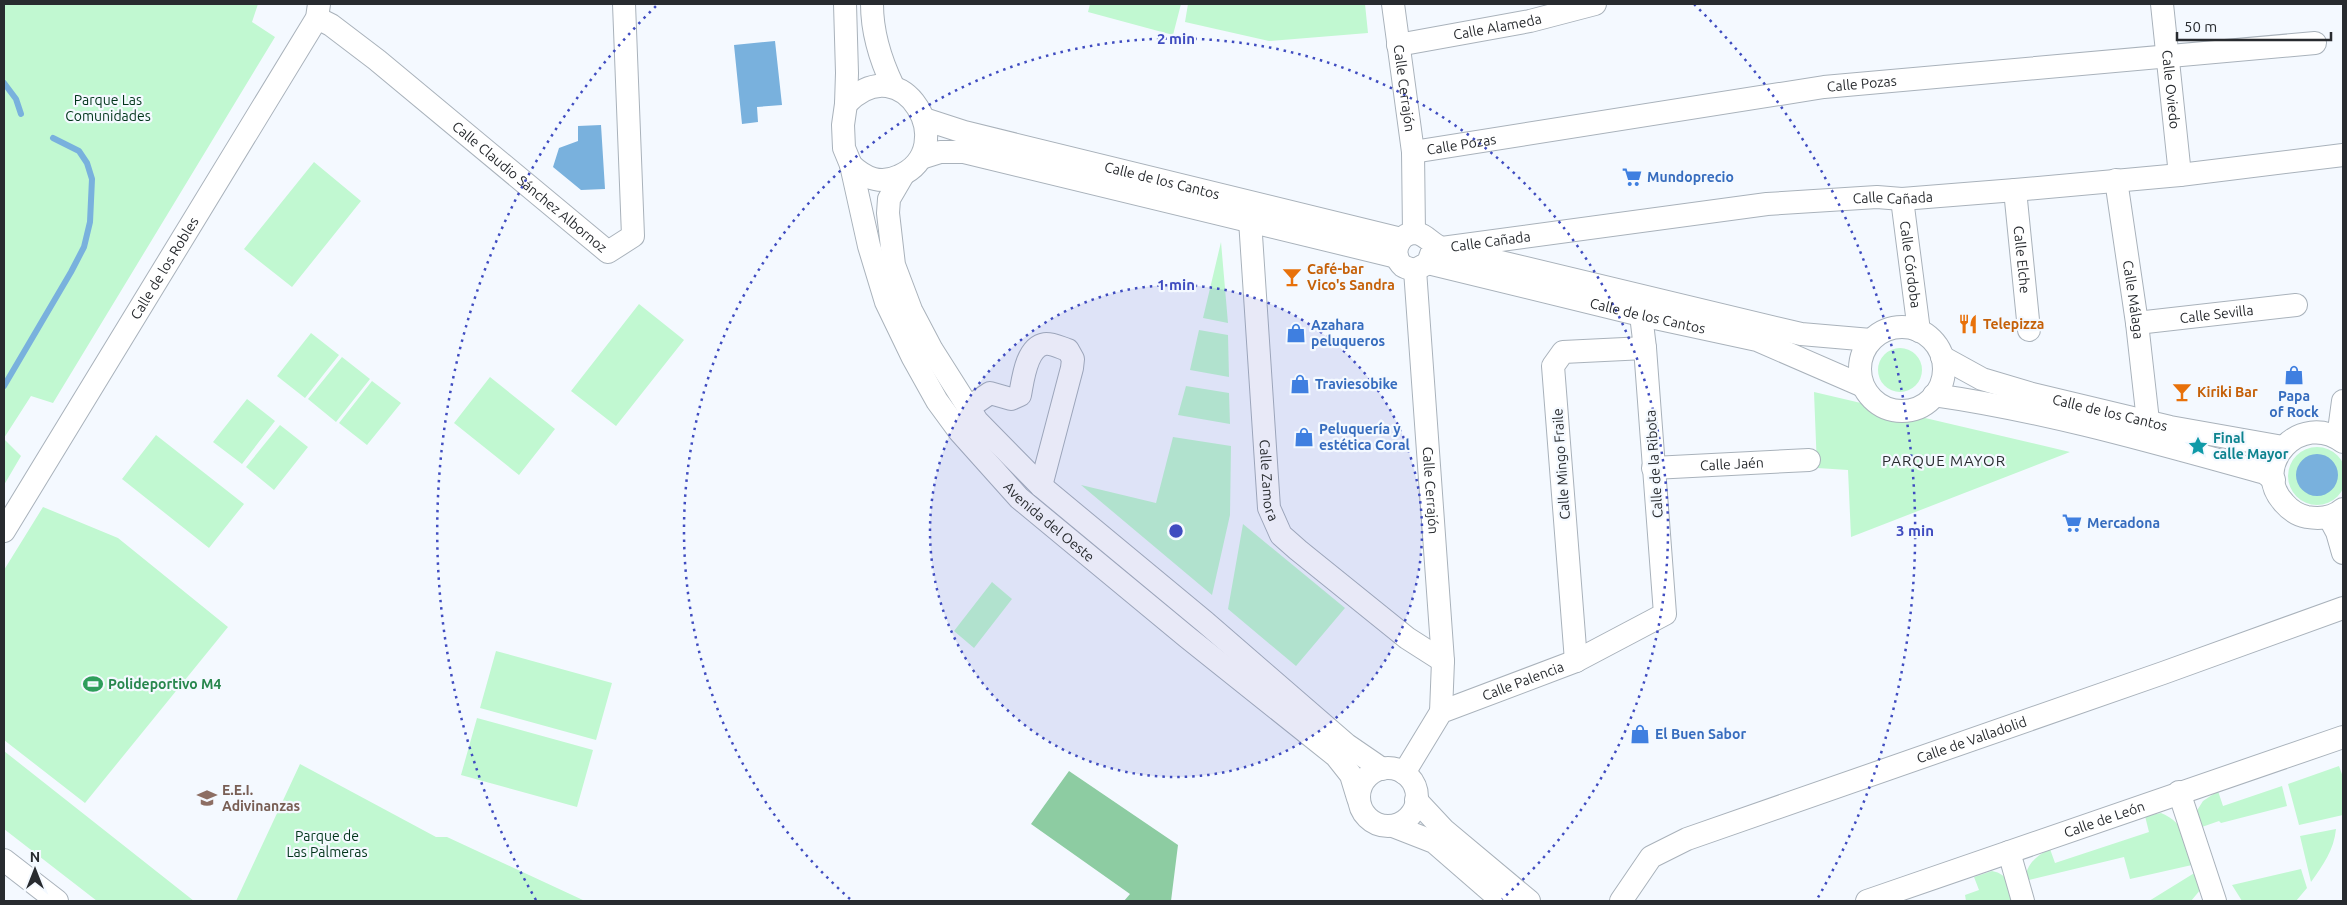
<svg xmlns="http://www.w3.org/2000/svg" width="2347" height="905" font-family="Ubuntu,sans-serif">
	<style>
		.green { fill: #c1f8d1 }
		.forest { fill: #8dcca2 }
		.water { fill: #79b1dd }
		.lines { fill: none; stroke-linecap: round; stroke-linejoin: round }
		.stream { stroke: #79b1dd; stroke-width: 6 }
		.minor-casing { stroke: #a9b2bb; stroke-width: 24 }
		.minor { stroke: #fff; stroke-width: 22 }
		.ring { fill: none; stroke: #3f4cc0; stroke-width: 2.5; stroke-dasharray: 2.5 5 }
		.labels { text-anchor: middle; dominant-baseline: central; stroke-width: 4.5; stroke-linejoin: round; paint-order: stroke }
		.street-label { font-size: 14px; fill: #282b2f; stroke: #f4f9ff }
		.park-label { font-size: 14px; fill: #01341a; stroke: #f4f9ff }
		.shop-label { font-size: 14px; font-weight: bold; fill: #366cbe; stroke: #f4f9ff; text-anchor: start }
		.food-label { font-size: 14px; font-weight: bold; fill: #c56008; stroke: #f4f9ff; text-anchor: start }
		.culture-label { font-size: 14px; font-weight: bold; fill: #0d838f; stroke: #f4f9ff; text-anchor: start }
		.leisure-label { font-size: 14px; font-weight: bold; fill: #27864d; stroke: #f4f9ff; text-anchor: start }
		.education-label { font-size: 14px; font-weight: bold; fill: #785e54; stroke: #f4f9ff; text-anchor: start }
		.neighbourhood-label { font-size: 15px; letter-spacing: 1px; fill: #282b2f; stroke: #f4f9ff }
		.centre { fill: #3f4cc0; stroke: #f4f9ff; stroke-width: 2.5 }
		.ring-label { font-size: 15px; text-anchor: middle; font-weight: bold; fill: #3f4cc0; stroke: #f4f9ff; stroke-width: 4.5; stroke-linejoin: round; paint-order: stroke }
	</style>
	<rect width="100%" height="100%" fill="#f4f9ff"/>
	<path class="green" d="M4,4h254l-6,18 23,15 -222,366 -22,-7 -27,42z
		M1090,4h91l-8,31 -85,-23z
		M1188,4h177l3,29 -99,8 -84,-19z
		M314,162l47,39 -69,86 -48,-38z
		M1221,242l7,81 -25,-5z
		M639,304l45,36 -68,86 -45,-35z
		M1199,330l29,5 1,42 -39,-7z
		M311,333l28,22 -34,43 -28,-22z
		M1878 370a22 22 0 1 1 44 0a22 22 0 1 1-44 0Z
		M342,357l28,22 -34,43 -28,-23z
		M490,377l65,52 -36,46 -65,-52z
		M372,381l29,22 -34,42 -28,-22z
		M1186,386l43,7 1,31 -52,-9z
		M1814,392l256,60 -219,85 -3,-67 -31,-2z
		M247,399l28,22 -33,43 -29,-22z
		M280,425l28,22 -34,43 -28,-23z
		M156,435l88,69 -35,44 -87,-69z
		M1173,437l58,9 -1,69 -18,80 -131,-110 75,18z
		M4,439l17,17 -17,29z
		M2288 476a29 29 0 1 1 58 0a29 29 0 1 1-58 0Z
		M43,507l75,31 110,89 -143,176 -81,-63v-170z
		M1243,524l102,84 -49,58 -68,-57z
		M992,582l20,17 -38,49 -20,-17z
		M496,651l116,32 -16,57 -116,-32z
		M477,718l116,32 -16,57 -116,-32z
		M4,751l190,150h-97l-93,-72z
		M300,764l136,73h11l138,64h-349z
		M2339,766l4,11v38l-44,10 -11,-41z
		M2282,786l5,20 -66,17 -2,-2 -20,7 -3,-16 7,-11 15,-10 5,15z
		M2161,813c25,10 24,29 31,52l-62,14 -6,-22 -99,24c1,-17 11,-25 25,-32l5,14 94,-31 -4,-16z
		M2336,829c-2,21 -13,36 -25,53l-11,-46z
		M2301,869l6,19 -11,13h-54l-10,-16z
		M1992,871c17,3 18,16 22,30h-48l-1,-6 14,-5 -5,-13z
		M2196,872l5,17 -10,12h-42z"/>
	<path class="forest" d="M1069,771l109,74 -7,56h-47l6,-7 -99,-70z"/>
	<path class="water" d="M775,41l7,64 -25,2 1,15 -16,2 -8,-79z
		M601,125l4,64 -24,1 -28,-23 6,-19 19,-7v-15z
		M2296 475a21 21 0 1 1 42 0a21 21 0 1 1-42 0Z"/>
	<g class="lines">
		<path class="stream" d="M4,83l12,16 5,15
			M4,386l67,-114 13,-25 6,-25 2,-43 -5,-16 -8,-12 -26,-13"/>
		<defs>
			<g id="minor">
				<path id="s1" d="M845,4l2,69 -1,31 -3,21 1,23 7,17 18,81 17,56 27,56 24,43 22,30 60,67 168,139 149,119 15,19 7,23"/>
				<path d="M872,4c0,29 8,55 21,82"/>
				<path id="s2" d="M1393,4l20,148 1,81"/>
				<path id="s3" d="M2162,4l18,171"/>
				<path id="s4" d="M317,18l14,7 46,35 231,192 25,-16 -9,-232"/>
				<path id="s5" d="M1398,45l132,-24 65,-17"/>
				<path d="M846,104c57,-60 116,45 53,72 -19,9 -34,2 -48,-11"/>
				<path id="s6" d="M924,119l40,13 437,107"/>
				<path id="s7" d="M1413,152l411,-65 491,-44"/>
				<path d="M921,158l19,-6h24l433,105"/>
				<path d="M903,175l-14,24 -1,14 6,52 17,45 21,40 45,71 64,65 164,136 142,123 35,24"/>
				<path id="s8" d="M2116,180l21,143 11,98"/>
				<path id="s9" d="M2015,190l14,140"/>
				<path id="s10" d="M1902,199l17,132"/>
				<path id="s11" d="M1250,220l19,288 12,27 17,15 109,88 36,23"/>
				<path d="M1434,246l-6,17 -13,7c-4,-1 -9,-2 -12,-4 -13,-11 -5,-32 11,-33 11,0 18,12 28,15l359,86 70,6"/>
				<path id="s12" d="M1442,248l325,-44 110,-7 25,2 113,-9 165,-15 163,-20"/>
				<path id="s13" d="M1428,263l213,52 116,25 106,46"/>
				<path id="s14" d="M1415,270l28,391 -2,51"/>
				<path id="s15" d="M2137,323l159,-18"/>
				<circle cx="1902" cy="369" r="42"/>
				<path id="s16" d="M1942,357l40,22 50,15 138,33 113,20"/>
				<path d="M1934,395c112,16 222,48 331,78l9,7"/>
				<path d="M968,408l22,-15 21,6 9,-4c3,-15 6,-48 25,-51 7,-1 16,4 23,6l5,9 -1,9 -31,118"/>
				<path d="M2338,438l5,-37"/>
				<path d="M2343,442c-42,-32 -94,23 -59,61 6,7 13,12 23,14 12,2 26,1 36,-8"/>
				<path id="s17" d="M1653,468l156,-8"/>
				<path d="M2329,517l8,15 6,21"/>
				<path id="s18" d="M4,531l313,-513 2,-14"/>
				<path d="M1576,661l-23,-295 10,-14 82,-4"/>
				<circle cx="1388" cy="797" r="29"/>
				<path id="s19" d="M1404,773l37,-61 135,-51 89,-47 -20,-266 -4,-33"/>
				<path d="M2179,792l36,109"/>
				<path d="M1416,800l28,30 85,71"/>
				<path d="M1393,826l41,16 68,59"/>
				<path d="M2009,852l14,49"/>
				<path d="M4,860l53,41"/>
				<path id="s20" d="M1621,901l30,-44 36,-18 476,-166 180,-65"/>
				<path id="s21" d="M1867,901l476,-164"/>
			</g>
		</defs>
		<use href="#minor" class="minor-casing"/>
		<use href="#minor" class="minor"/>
	</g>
	<circle cx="1176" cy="531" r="246" fill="#3f4cc0" fill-opacity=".12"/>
	<g class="ring">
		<circle cx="1176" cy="531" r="246"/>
		<path d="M850 899A492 492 0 1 1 1502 899"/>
		<path d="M536 900A739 739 0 0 1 658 4M1694 4A739 739 0 0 1 1816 901"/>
	</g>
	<defs>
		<symbol id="supermarket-bare" viewBox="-9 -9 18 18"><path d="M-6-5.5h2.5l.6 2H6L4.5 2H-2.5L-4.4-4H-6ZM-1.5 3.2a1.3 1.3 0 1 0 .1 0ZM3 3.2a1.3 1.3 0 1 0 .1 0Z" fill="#3f7fe0" stroke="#f4f9ff" stroke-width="2.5" paint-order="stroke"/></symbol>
		<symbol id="bar-bare" viewBox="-9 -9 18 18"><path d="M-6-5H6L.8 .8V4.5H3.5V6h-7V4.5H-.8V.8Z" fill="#e8710a" stroke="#f4f9ff" stroke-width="2.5" paint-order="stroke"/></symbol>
		<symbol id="restaurant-bare" viewBox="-9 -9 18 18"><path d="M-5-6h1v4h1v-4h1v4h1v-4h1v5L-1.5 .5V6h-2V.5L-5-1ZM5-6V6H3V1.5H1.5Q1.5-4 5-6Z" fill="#e8710a" stroke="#f4f9ff" stroke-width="2.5" paint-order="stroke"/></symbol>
		<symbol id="shop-bare" viewBox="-9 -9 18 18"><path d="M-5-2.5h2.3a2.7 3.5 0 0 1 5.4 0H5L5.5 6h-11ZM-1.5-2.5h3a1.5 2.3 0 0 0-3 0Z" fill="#3f7fe0" stroke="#f4f9ff" stroke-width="2.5" paint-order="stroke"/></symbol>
		<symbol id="sight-bare" viewBox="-9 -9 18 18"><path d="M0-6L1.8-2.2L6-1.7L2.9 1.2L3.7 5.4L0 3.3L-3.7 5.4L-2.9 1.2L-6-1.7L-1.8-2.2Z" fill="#0f9aa8" stroke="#f4f9ff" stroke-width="2.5" paint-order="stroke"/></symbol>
		<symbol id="stadium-bare" viewBox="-9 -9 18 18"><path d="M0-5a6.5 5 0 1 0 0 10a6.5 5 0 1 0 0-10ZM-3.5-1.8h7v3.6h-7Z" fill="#2e9e5b" stroke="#f4f9ff" stroke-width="2.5" paint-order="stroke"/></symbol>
		<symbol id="school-bare" viewBox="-9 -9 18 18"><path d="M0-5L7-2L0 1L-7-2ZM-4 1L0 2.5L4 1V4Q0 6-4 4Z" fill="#8d6e63" stroke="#f4f9ff" stroke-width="2.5" paint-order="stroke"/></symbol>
	</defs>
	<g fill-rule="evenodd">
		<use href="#supermarket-bare" x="1618" y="163" width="28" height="28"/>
		<use href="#bar-bare" x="1278" y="263" width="28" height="28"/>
		<use href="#restaurant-bare" x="1954" y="310" width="28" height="28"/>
		<use href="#shop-bare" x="1282" y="319" width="28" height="28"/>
		<use href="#shop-bare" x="2280" y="361" width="28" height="28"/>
		<use href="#shop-bare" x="1286" y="370" width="28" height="28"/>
		<use href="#bar-bare" x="2168" y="378" width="28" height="28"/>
		<use href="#shop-bare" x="1290" y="423" width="28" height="28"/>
		<use href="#sight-bare" x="2184" y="432" width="28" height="28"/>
		<use href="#supermarket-bare" x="2058" y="509" width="28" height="28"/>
		<use href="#stadium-bare" x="79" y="670" width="28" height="28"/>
		<use href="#shop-bare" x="1626" y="720" width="28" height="28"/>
		<use href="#school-bare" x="193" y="784" width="28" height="28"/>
	</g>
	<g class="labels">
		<g class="street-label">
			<text stroke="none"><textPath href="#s5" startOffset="101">Calle Alameda</textPath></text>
			<text stroke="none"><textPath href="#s7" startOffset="454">Calle Pozas</textPath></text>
			<text stroke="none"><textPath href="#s2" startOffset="85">Calle Cerrajón</textPath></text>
			<text stroke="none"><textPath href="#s3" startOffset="86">Calle Oviedo</textPath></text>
			<text stroke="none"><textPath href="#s7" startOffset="49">Calle Pozas</textPath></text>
			<text stroke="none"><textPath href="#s6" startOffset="246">Calle de los Cantos</textPath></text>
			<text stroke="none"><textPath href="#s4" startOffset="272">Calle Claudio Sánchez Albornoz</textPath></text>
			<text stroke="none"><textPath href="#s12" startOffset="454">Calle Cañada</textPath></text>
			<text stroke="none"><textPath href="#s12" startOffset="49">Calle Cañada</textPath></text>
			<text stroke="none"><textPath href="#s9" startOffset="70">Calle Elche</textPath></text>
			<text stroke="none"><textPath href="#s10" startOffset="66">Calle Córdoba</textPath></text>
			<text stroke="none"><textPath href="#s18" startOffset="308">Calle de los Robles</textPath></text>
			<text stroke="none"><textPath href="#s8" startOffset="121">Calle Málaga</textPath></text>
			<text stroke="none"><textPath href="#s15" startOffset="80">Calle Sevilla</textPath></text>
			<text stroke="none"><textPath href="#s13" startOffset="226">Calle de los Cantos</textPath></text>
			<text stroke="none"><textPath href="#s16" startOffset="178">Calle de los Cantos</textPath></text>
			<text transform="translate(1561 464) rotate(-94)">Calle Mingo Fraile</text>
			<text transform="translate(1654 464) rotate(-94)">Calle de la Ribota</text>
			<text stroke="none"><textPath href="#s17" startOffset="79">Calle Jaén</textPath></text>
			<text stroke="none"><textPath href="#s11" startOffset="261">Calle Zamora</textPath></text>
			<text stroke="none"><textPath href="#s14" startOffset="221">Calle Cerrajón</textPath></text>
			<text stroke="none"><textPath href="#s1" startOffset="581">Avenida del Oeste</textPath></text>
			<text stroke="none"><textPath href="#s19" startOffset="159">Calle Palencia</textPath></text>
			<text stroke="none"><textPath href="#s20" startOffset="395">Calle de Valladolid</textPath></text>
			<text stroke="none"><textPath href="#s21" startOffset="251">Calle de León</textPath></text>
		</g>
		<g class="park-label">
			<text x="108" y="100">Parque Las<tspan x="108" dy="16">Comunidades</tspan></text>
			<text x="327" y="836">Parque de<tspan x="327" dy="16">Las Palmeras</tspan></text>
		</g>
		<g class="shop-label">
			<text x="1647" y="177">Mundoprecio</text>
			<text x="1311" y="325">Azahara<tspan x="1311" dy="16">peluqueros</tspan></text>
			<text x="1315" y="384">Traviesobike</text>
			<text x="2294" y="396" text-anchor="middle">Papa<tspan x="2294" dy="16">of Rock</tspan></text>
			<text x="1319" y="429">Peluquería y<tspan x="1319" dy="16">estética Coral</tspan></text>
			<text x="2087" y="523">Mercadona</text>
			<text x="1655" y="734">El Buen Sabor</text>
		</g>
		<g class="food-label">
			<text x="1307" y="269">Café-bar<tspan x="1307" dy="16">Vico's Sandra</tspan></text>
			<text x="1983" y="324">Telepizza</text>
			<text x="2197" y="392">Kiriki Bar</text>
		</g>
		<g class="culture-label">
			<text x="2213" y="438">Final<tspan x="2213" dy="16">calle Mayor</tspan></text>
		</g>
		<g class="leisure-label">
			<text x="108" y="684">Polideportivo M4</text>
		</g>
		<g class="education-label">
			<text x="222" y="790">E.E.I.<tspan x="222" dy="16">Adivinanzas</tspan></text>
		</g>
		<g class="neighbourhood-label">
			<text x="1944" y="460">PARQUE MAYOR</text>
		</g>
	</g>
	<circle cx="1176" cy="531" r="8" class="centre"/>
	<g class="ring-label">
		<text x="1176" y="44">2 min</text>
		<text x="1176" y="290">1 min</text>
		<text x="1915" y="536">3 min</text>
	</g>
	<rect width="2347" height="905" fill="none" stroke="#282b2f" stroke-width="10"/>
	<g transform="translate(35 870)" stroke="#f4f9ff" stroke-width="4" paint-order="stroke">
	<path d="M0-4L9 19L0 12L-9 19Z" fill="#282b2f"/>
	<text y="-8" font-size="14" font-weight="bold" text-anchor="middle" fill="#282b2f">N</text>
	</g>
	<path d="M2177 32v8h154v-8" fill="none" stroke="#282b2f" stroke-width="2.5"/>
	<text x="2184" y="32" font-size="15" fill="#282b2f" stroke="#f4f9ff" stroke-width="4" paint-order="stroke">50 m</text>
</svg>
